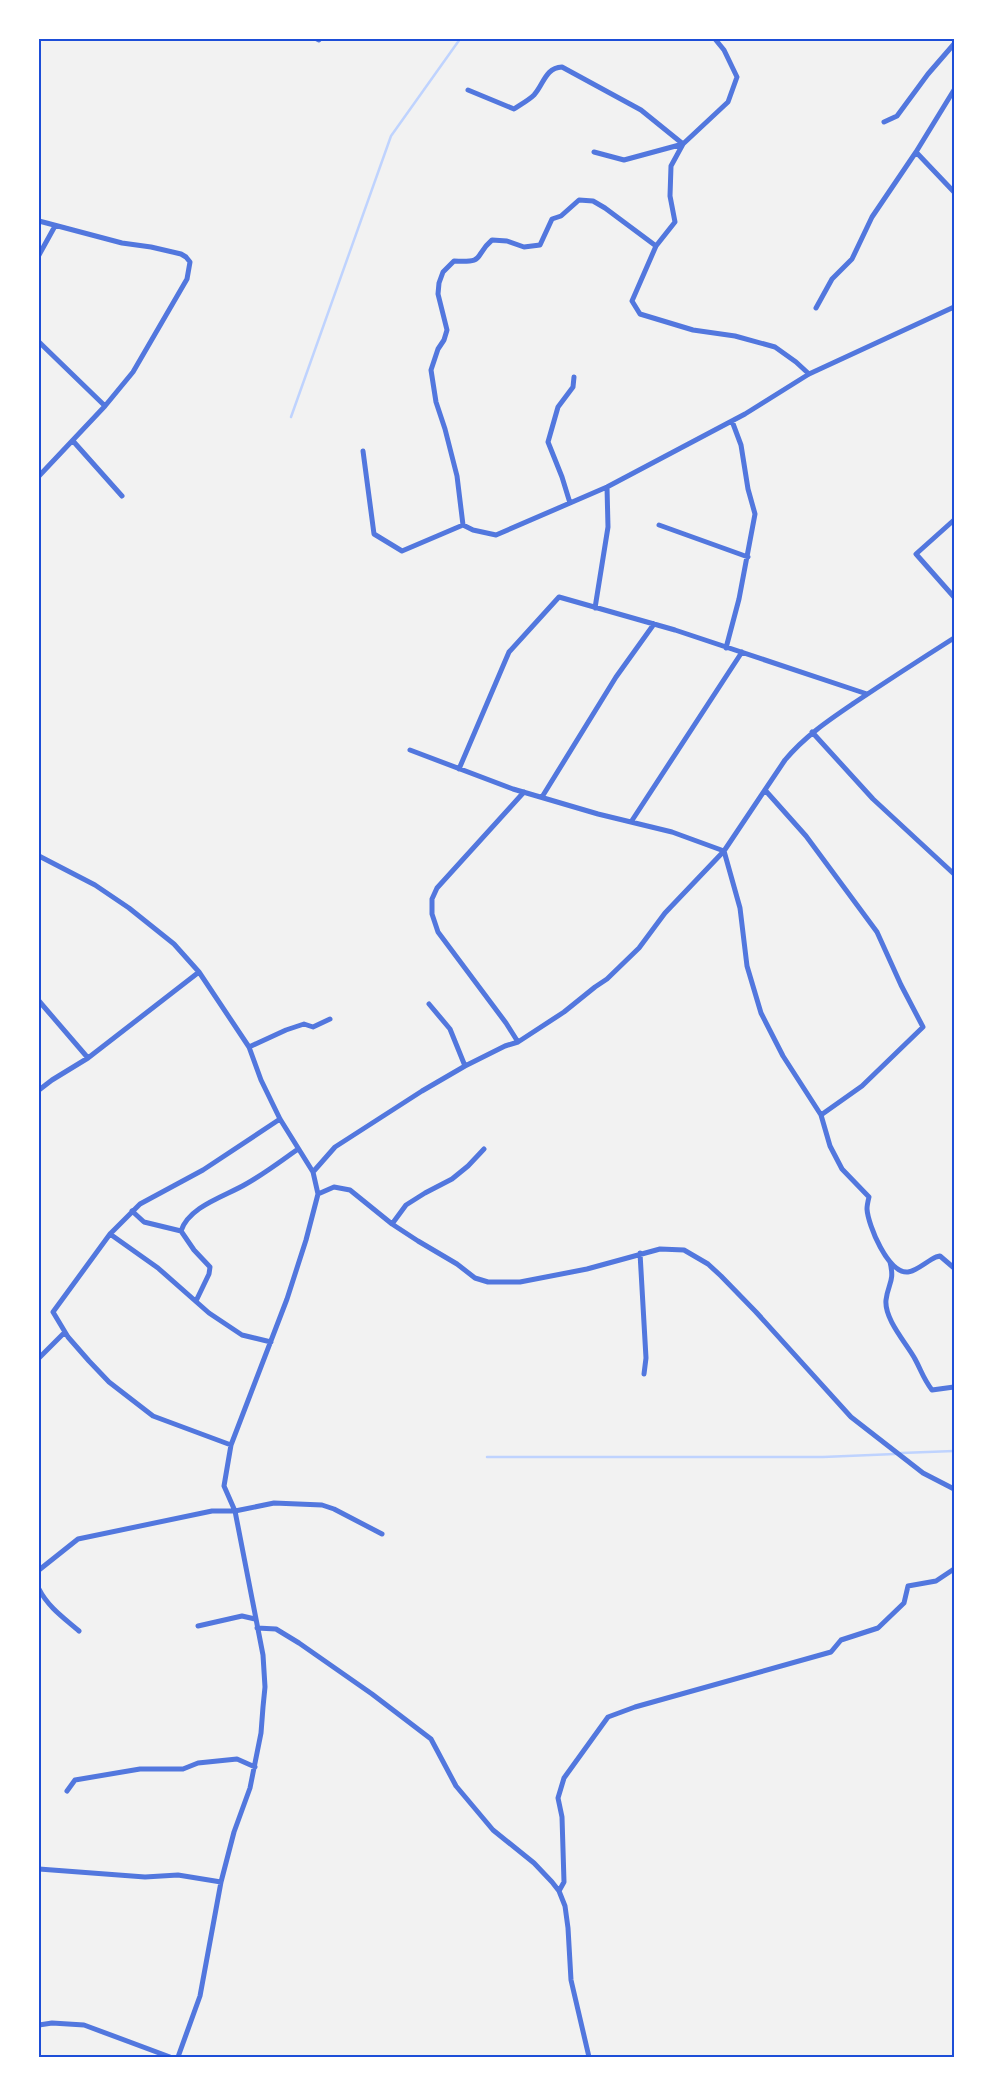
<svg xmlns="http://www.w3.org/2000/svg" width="993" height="2096" font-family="Arial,sans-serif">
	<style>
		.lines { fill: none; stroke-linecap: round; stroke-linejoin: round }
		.stream { stroke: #bfd3fe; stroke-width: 2.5 }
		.minor { stroke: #5277de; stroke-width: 5 }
		.neatline { fill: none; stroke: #1d4ed8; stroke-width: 2 }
	</style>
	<rect width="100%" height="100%" fill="#f2f2f2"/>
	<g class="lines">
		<path class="stream" d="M291,417l100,-281 69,-97
			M901,1453l53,-2
			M487,1457h336l72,-3"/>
		<path class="minor" d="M317,39l2,1
			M715,39l9,11 13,27 -9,25 -45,42 -12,22 -1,30 5,26 -19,24 -24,55 8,13 53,16 42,6 40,11 21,15 13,12
			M468,90l46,19c6,-4 15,-9 20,-14 10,-11 11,-27 28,-28l79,43 42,34 -59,16 -30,-8
			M954,90l-38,62 38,40
			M884,122l13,-6 31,-42 26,-30
			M39,221l83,22 29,4 30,7 5,3 4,5 -3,17 -54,93 -28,34 -66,70
			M39,255l16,-29
			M816,308l16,-29 20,-20 20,-42 44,-65
			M39,342l66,64
			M73,441l49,55
			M363,451l11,83 28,17 61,-26 10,5 23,5 111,-48 138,-73 64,-40 145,-67
			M570,503l-8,-26 -14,-35 10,-35 15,-20 1,-10
			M954,520l-38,34 38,43
			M463,525l-6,-49 -12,-47 -9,-27 -5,-32 7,-21 6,-9 3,-10 -9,-36 1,-11 4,-11 11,-11c33,2 19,-5 38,-21l15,1 17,6 16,-2 12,-26 9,-3 18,-16 14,1 12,7 51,38
			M659,525l89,32
			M595,608l13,-81 -1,-40
			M726,648l13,-49 16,-85 -7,-25 -7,-44 -9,-24
			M812,732l61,67 81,75
			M410,750l103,39 85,25 74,18 52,19 16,57 7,58 14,47 22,43 38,59 9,31 12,23 27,28c-1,4 -2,8 -2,12 1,16 21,65 41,63 9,-1 19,-11 28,-15l4,-1 14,12
			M459,769l50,-117 50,-55 116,33 192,64
			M765,790l41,46 71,96 24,53 22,42 -61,59 -41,29
			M542,797l74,-120 38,-53
			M631,822l111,-170
			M39,856l56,29 34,23 45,36 25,28 50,75 12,33 19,39 33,53 5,22 -12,46 -19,59 -56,146 -7,41 11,25 28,144 2,32 -2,20 -2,26 -11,55 -16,44 -13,50 -21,114 -22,61
			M39,1001l49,57
			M429,1004l21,25 15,37
			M518,1042l-12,-19 -68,-91 -6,-18v-15l5,-11 87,-96
			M249,1047l37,-17 18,-6 9,3 17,-8
			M39,1090l13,-10 36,-22 111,-86
			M313,1172l22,-25 87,-56 43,-25 40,-20 13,-4 46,-30 31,-25 12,-8 32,-31 26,-35 59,-62 61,-91c20,-24 44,-40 69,-57 33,-22 67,-44 100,-65
			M318,1194l16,-7 16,3 42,34 26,17 39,23 18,14 13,4h32l67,-13 73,-20 24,1 24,14 13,12 35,36 95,105 72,56 31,16
			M132,1211l12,11 37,9
			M392,1224l14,-19 19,-12 27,-14 16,-13 16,-17
			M110,1234l48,34 51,45 33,22 29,7
			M640,1253l6,105 -2,16
			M890,1262c5,20 -2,21 -4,38 -2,19 21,44 29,59 7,13 8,19 17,31l22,-3
			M196,1301l13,-27 1,-7 -16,-17 -13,-19c8,-25 45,-35 65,-47 18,-10 35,-23 52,-35
			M39,1358l26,-26
			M231,1445l-78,-29 -44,-34 -20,-21 -21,-24 -15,-25 57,-78 30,-30 63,-34 77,-51
			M39,1570l39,-31 134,-28h23l39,-8 48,2 12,4 48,25
			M39,1589c9,18 25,29 40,42
			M198,1626l44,-10 13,3
			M257,1628l19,1 23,14 73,51 59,45 25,47 37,44 41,33 18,19 7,9 6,15 3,22 3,52 18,77
			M67,1791l8,-11 65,-11h43l15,-6 39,-4 18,8
			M39,1869l106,8 33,-2 43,7
			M559,1891l5,-9 -2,-65 -4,-19 6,-20 44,-61 27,-10 196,-55 10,-12 37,-12 26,-25 4,-17 28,-5 18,-12
			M39,2025l13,-2 32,2 86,32"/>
	</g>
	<rect width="993" height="2096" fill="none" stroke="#ffffff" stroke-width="80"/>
	<rect x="40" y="40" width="913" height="2016" class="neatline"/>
</svg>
